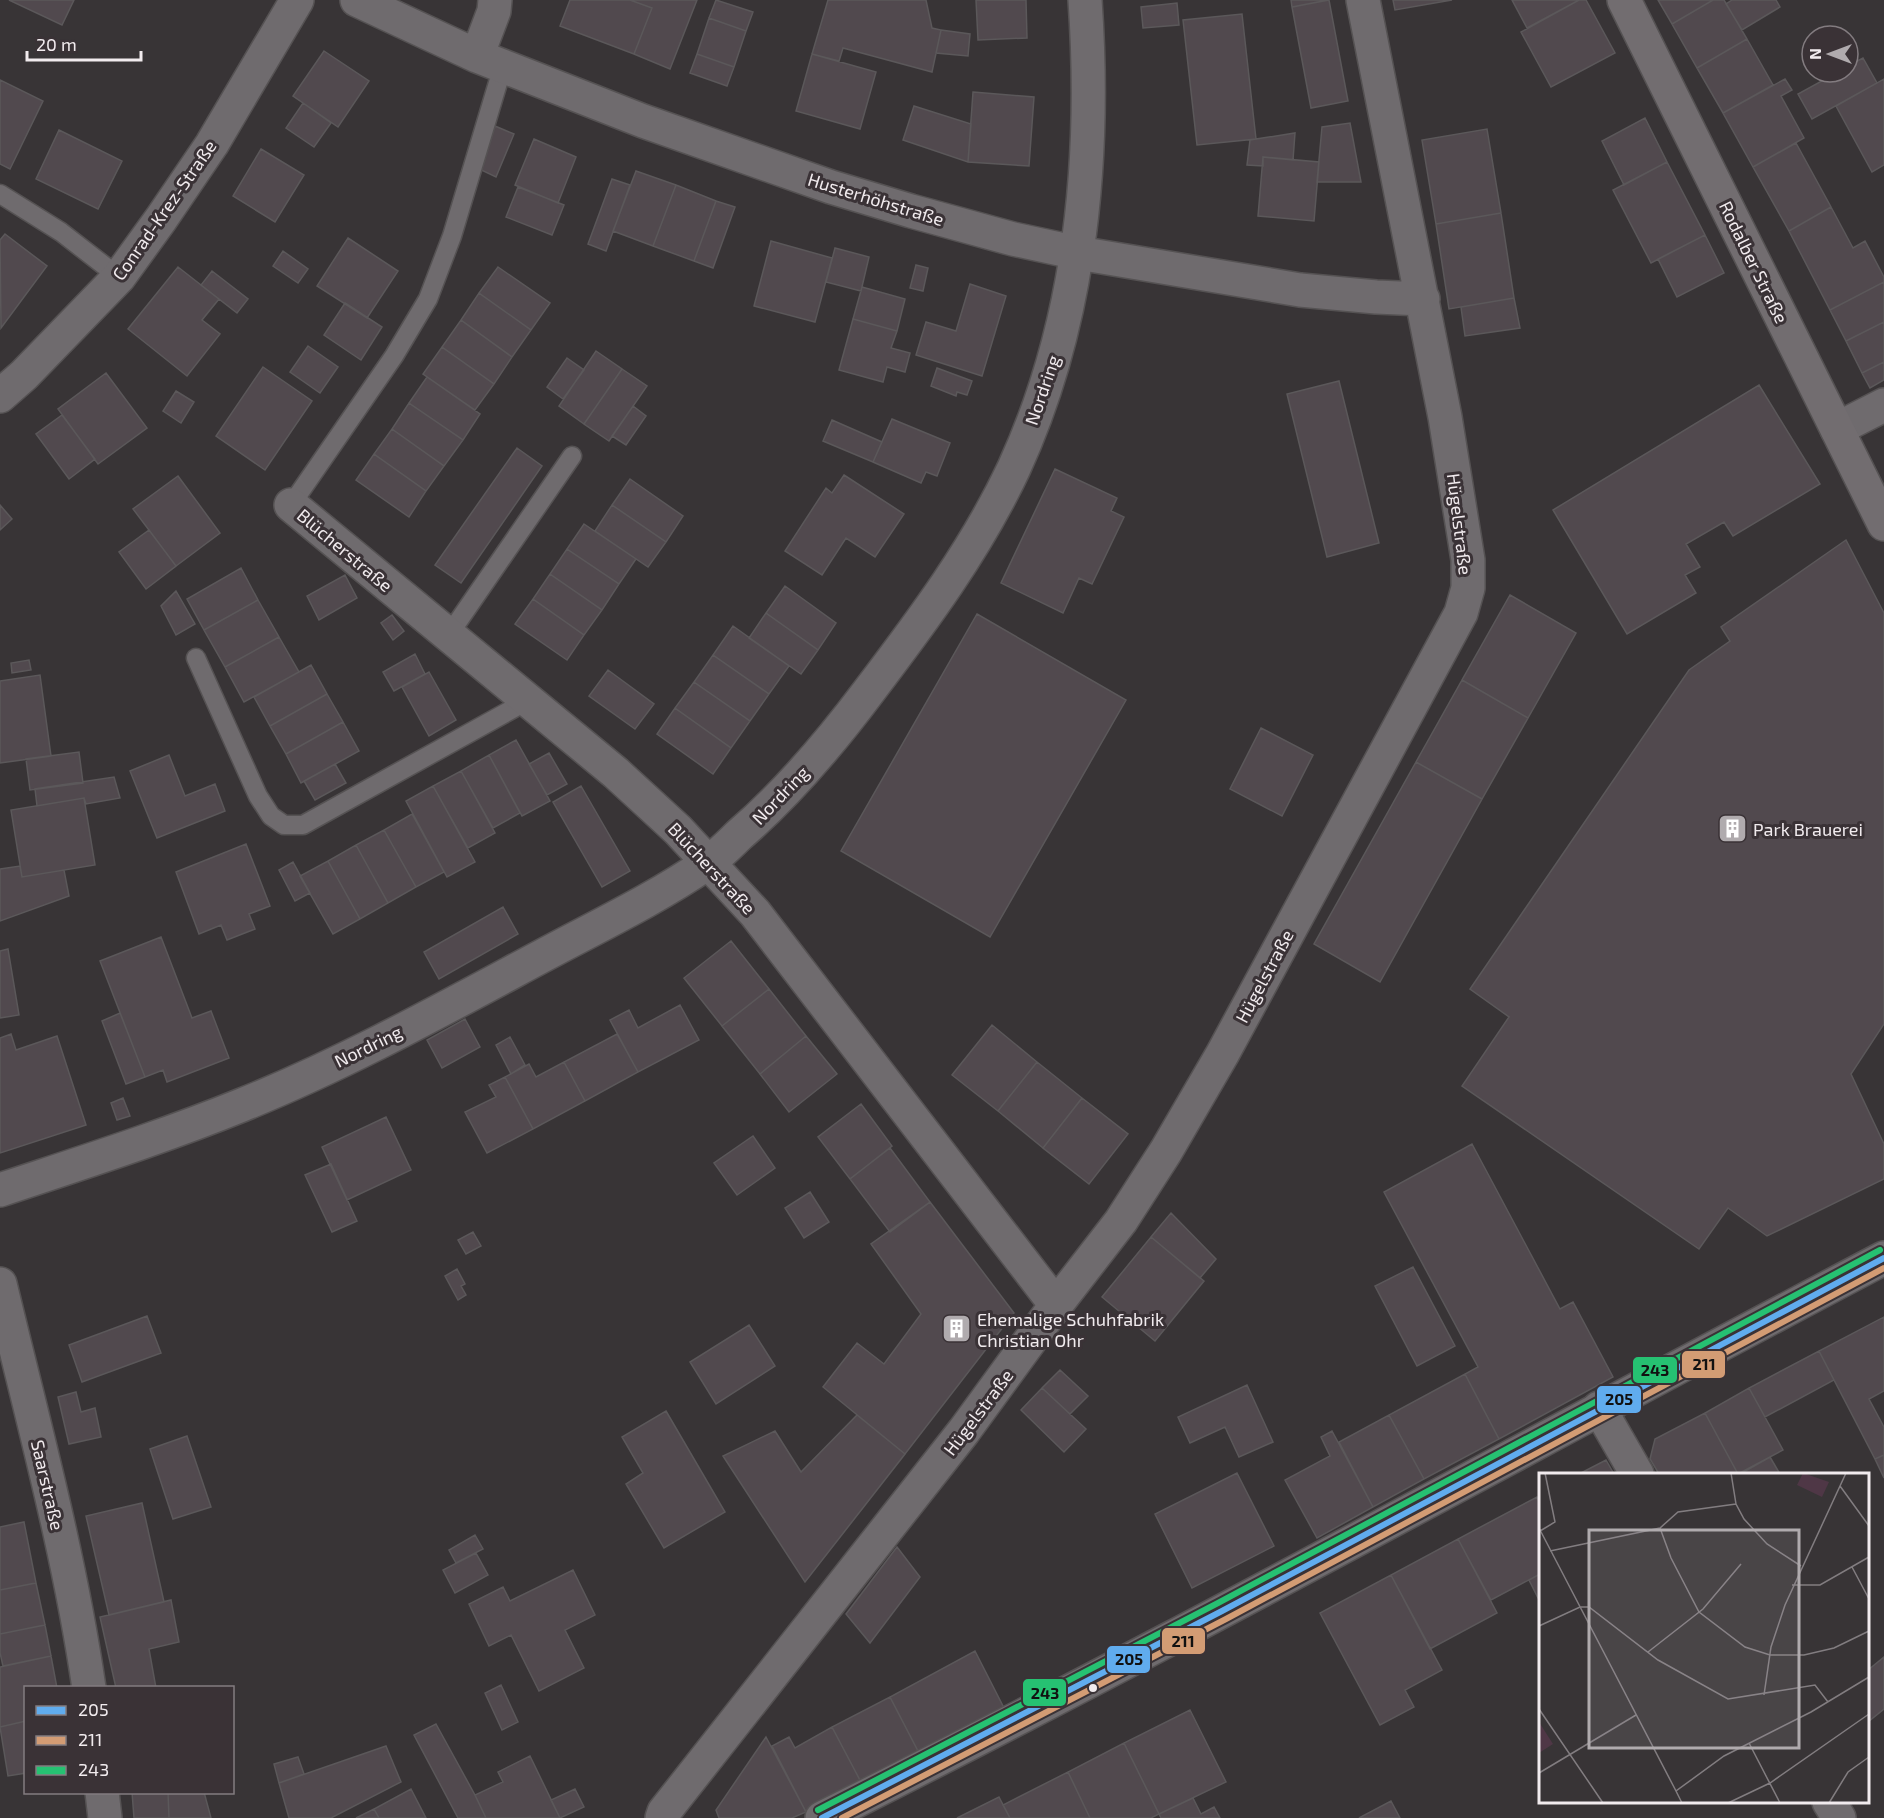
<svg xmlns="http://www.w3.org/2000/svg" width="1884" height="1818" font-family="'Exo 2',sans-serif">
	<style>
		.building { fill: #51494e; stroke: #5b585a; stroke-width: 1.5 }
		.lines { fill: none; stroke-linecap: round; stroke-linejoin: round }
		.service-casing { stroke: #555253; stroke-width: 21 }
		.minor-casing { stroke: #555253; stroke-width: 36 }
		.tertiary-casing { stroke: #555253; stroke-width: 36 }
		.secondary-casing { stroke: #555253; stroke-width: 36 }
		.service { stroke: #6f6b6e; stroke-width: 18 }
		.minor { stroke: #6f6b6e; stroke-width: 33 }
		.tertiary { stroke: #6f6b6e; stroke-width: 33 }
		.secondary { stroke: #726d70; stroke-width: 33 }
		.bus-1-casing { stroke: #3a3236; stroke-width: 10 }
		.bus-2-casing { stroke: #3a3236; stroke-width: 10 }
		.bus-3-casing { stroke: #3a3236; stroke-width: 10 }
		.bus-1 { stroke: #60acee; stroke-width: 6 }
		.bus-2 { stroke: #d39c74; stroke-width: 6 }
		.bus-3 { stroke: #26c172; stroke-width: 6 }
		.bus-dot { fill: #f1ebee; stroke: #3a3236; stroke-width: 2 }
		.labels { text-anchor: middle; dominant-baseline: central; stroke-width: 6; stroke-linejoin: round; paint-order: stroke }
		.street-label { font-size: 18px; fill: #f1ebee; stroke: #3a3236 }
		.poi-label { font-size: 18px; fill: #f1ebee; stroke: #3a3236; text-anchor: start }
		.inset-road { fill: none; stroke: #827d80; stroke-width: 1.5 }
		.view { fill: #b0abae; fill-opacity: 0.15; stroke: #b0abae; stroke-width: 3 }
		.inset-edge { fill: none; stroke: #f1ebee; stroke-width: 3 }
		.line-badge { stroke: #3a3236; stroke-width: 2 }
		.pale-badge-label { font-size: 16px; text-anchor: middle; font-weight: bold; fill: #111 }
	</style>
	<rect width="100%" height="100%" fill="#383436"/>
	<path class="building" d="M9,0h65l-12,25z
		M570,0h60l22,8 -18,46 -74,-28z
		M630,0h67l-27,69 -36,-15 18,-46z
		M716,0l37,12 -7,19 -37,-13z
		M828,0h98l6,28 9,2 -9,42 -89,-24 -4,13 -27,-7z
		M976,0h50l1,38 -49,2z
		M1291,0h37l-36,7z
		M1329,0l19,101 -37,7 -19,-101z
		M1393,0h59l-57,10z
		M1512,0h67l-52,28z
		M1579,0h7l29,53 -64,34 -30,-55z
		M1658,0h55l-41,24z
		M1713,0h11l23,39 -50,29 -25,-44z
		M1732,0h44l4,7 -38,23 -16,-26z
		M1177,3l2,22 -36,3 -2,-21z
		M1242,14l14,125 -59,6 -14,-125z
		M709,18l37,13 -12,36 -37,-13z
		M941,30l29,4 -2,22 -32,-3z
		M1747,39l26,46 -50,28 -26,-45z
		M324,51l45,30 -31,46 -45,-31z
		M697,54l37,13 -7,19 -37,-13z
		M812,54l64,18 -16,57 -64,-18z
		M1863,58l14,25 -65,36 -14,-25 40,-22h10v-6z
		M1785,79l7,11 -11,6 23,42 -51,29 -30,-54z
		M1884,79v86l-12,7 -36,-66z
		M0,80l43,21 -33,68 -10,-5z
		M973,92l61,5 -5,69 -61,-4z
		M303,103l28,20 -17,24 -28,-19z
		M914,106l57,18 -3,38 -65,-22z
		M1645,118l22,44 -43,23 -22,-44z
		M1350,123l11,59h-44l5,-55z
		M495,126l19,8 -18,43 -19,-9z
		M1487,129l14,84 -65,11 -14,-84z
		M59,130l63,31 -24,48 -62,-30z
		M1295,133l-2,27 -30,-3v9l-16,-1 3,-25z
		M534,139l42,18 -18,46 -43,-18z
		M1796,143l35,64 -42,24 -36,-64z
		M261,149l43,26 -29,47 -42,-26z
		M1263,157l56,5 -5,59 -56,-5z
		M1667,162l38,73 -54,28 -38,-73z
		M636,171l40,14 -23,61 -40,-15z
		M612,179l18,6 -24,66 -18,-7z
		M676,185l40,16 -22,60 -41,-15z
		M518,187l46,18 -12,30 -46,-18z
		M716,201l19,6 -22,61 -19,-7z
		M1831,207l22,41 12,-7 19,36v5l-54,28 -41,-79z
		M1501,213l13,85 -65,11 -13,-85z
		M5,234l42,32 -46,62 -1,-88z
		M1705,235l19,38 -47,24 -19,-38z
		M348,238l50,33 -31,47 -50,-32z
		M771,241l61,17 -17,64 -61,-16z
		M835,248l34,9 -8,34 -35,-9z
		M283,251l25,18 -10,14 -25,-17z
		M916,265l12,3 -5,23 -13,-3z
		M178,267l41,32 -17,21 18,14 -33,42 -59,-47z
		M498,267l52,36 -19,27 -52,-37z
		M212,271l36,28 -11,14 -36,-28z
		M1884,282v40l-38,19 -16,-31z
		M970,284l36,12 -24,80 -66,-21 10,-33 30,9z
		M862,287l43,12 -8,32 -44,-12z
		M479,293l52,37 -19,27 -51,-37z
		M1514,298l6,30 -55,8 -4,-29z
		M345,303l37,24 -21,33 -37,-25z
		M853,319l44,12 -6,17 19,5 -5,19 -18,-5 -4,15 -44,-12z
		M461,320l51,37 -18,27 -52,-37z
		M1884,322v40l-22,11 -16,-32z
		M308,346l30,21 -18,26 -30,-21z
		M442,347l52,37 -19,26 -52,-36z
		M596,351l26,18 -38,55 -25,-18z
		M567,358l17,12 -21,29 -16,-12z
		M1884,362v18l-14,8 -8,-15z
		M263,367l49,34 -47,69 -49,-34z
		M937,368l35,13 -5,14 -10,-3 -1,4 -25,-10z
		M622,369l25,17 -38,55 -25,-17z
		M106,373l41,55 -49,36 -40,-55z
		M427,377l53,37 -17,26 -54,-37z
		M1339,381l40,162 -52,14 -40,-163z
		M1759,385l61,99 -87,52 -9,-14 -38,22 14,23 -15,8 11,18 -69,41 -74,-124z
		M176,391l18,11 -13,21 -18,-12z
		M409,403l54,37 -19,26 -52,-37z
		M633,406l13,10 -20,29 -14,-9z
		M62,415l33,44 -26,20 -33,-45z
		M892,419l58,24 -13,33 -11,-4 -5,11 -48,-21z
		M832,420l50,22 -9,20 -50,-21z
		M392,429l52,37 -18,25 -52,-37z
		M517,448l25,18 -81,117 -26,-18z
		M374,454l52,37 -17,26 -53,-37z
		M1055,469l62,29 -6,13 13,6 -32,67 -13,-6 -16,35 -62,-30z
		M844,475l60,39 -29,43 -29,-19 -24,37 -37,-24 41,-63 6,5z
		M178,476l42,57 -44,33 -43,-57z
		M630,479l53,37 -17,26 -54,-37z
		M0,505l12,14 -12,11z
		M612,505l54,37 -18,25 -53,-36z
		M584,524l52,35 -17,25 -52,-35z
		M149,530l27,36 -30,23 -27,-37z
		M1846,540l38,73v411l-33,50 33,70v35l-117,57 -39,-28 -29,41 -237,-163 47,-69 -39,-28 219,-319 41,-29 -9,-14z
		M567,549l52,35 -17,26 -52,-36z
		M241,568l17,32 -54,30 -17,-31z
		M550,574l52,36 -18,25 -51,-36z
		M345,575l12,23 -38,22 -12,-24z
		M785,586l51,37 -18,27 -52,-37z
		M176,591l19,33 -19,11 -15,-29z
		M1510,595l66,38 -48,85 -66,-38z
		M533,599l51,36 -17,25 -52,-36z
		M258,600l21,37 -54,30 -21,-37z
		M766,613l52,37 -17,24 -52,-36z
		M977,614l149,86 -136,237 -149,-86z
		M392,615l12,16 -11,9 -12,-17z
		M733,626l56,40 -20,28 -56,-39z
		M279,637l20,35 -55,30 -19,-35z
		M415,654l10,20 -31,17 -11,-19z
		M713,655l56,39 -19,27 -56,-39z
		M29,660l2,10 -19,3 -1,-10z
		M311,665l16,29 -57,32 -16,-29z
		M608,670l46,34 -19,25 -46,-33z
		M429,672l27,48 -27,16 -27,-49z
		M40,675l11,81 -51,7v-82z
		M1462,680l66,38 -46,81 -66,-37z
		M694,682l56,39 -19,27 -56,-40z
		M327,694l16,28 -57,32 -16,-28z
		M675,708l56,40 -18,26 -56,-40z
		M343,722l16,29 -58,32 -15,-29z
		M1261,728l52,27 -31,61 -52,-27z
		M516,740l34,61 -28,15 -33,-61z
		M79,752l4,31 -53,7 -4,-31z
		M549,753l18,31 -20,11 -18,-31z
		M169,755l16,41 30,-12 10,27 -68,27 -27,-67z
		M489,755l31,58 -27,15 -32,-57z
		M1416,762l66,37 -102,183 -66,-38z
		M335,764l11,19 -31,17 -11,-19z
		M461,771l34,62 -27,15 -35,-62z
		M114,777l6,21 -34,6 -2,-6 -47,8 -2,-17z
		M433,786l42,76 -28,15 -41,-76z
		M581,786l49,85 -28,16 -49,-85z
		M84,798l11,67 -73,12 -11,-67z
		M412,814l32,58 -28,15 -32,-57z
		M384,830l32,57 -28,16 -32,-58z
		M246,844l24,62 -21,8 6,15 -28,11 -6,-15 -22,9 -23,-62z
		M356,845l32,58 -28,16 -32,-58z
		M328,861l32,58 -27,15 -33,-58z
		M293,862l17,31 -15,8 -16,-31z
		M20,866l2,11 42,-7 5,26 -69,25v-52z
		M503,907l15,27 -79,45 -15,-27z
		M161,937l31,81 19,-7 18,47 -62,24 -4,-12 -18,7 -45,-116z
		M731,941l38,48 -47,37 -38,-48z
		M8,949l11,66 -19,3v-67z
		M769,989l37,47 -46,38 -38,-48z
		M680,1005l19,35 -61,32 -28,-52 19,-10 9,18z
		M120,1013l25,64 -19,7 -24,-63z
		M465,1019l15,28 -38,21 -15,-28z
		M992,1025l45,37 -39,49 -46,-36z
		M11,1034l5,16 41,-14 29,89 -86,28v-115z
		M617,1034l21,38 -53,29 -21,-39z
		M806,1036l31,38 -48,38 -29,-38z
		M510,1037l15,28 -14,9 -15,-29z
		M564,1062l21,39 -52,28 -28,-52 24,-13 7,13z
		M1037,1062l45,36 -39,50 -45,-37z
		M505,1077l28,52 -46,24 -22,-41 31,-15 -7,-12z
		M123,1098l7,18 -13,4 -6,-17z
		M1082,1098l46,36 -39,50 -46,-36z
		M861,1104l31,42 -42,33 -32,-42z
		M386,1117l25,53 -64,30 -25,-53z
		M753,1136l22,32 -38,27 -23,-32z
		M1472,1144l88,165 13,-7 40,75 -114,62 -34,-65 13,-7 -94,-175z
		M890,1148l40,54 -40,30 -40,-53z
		M331,1164l26,57 -25,11 -27,-57z
		M810,1192l19,30 -25,16 -19,-30z
		M930,1202l84,111 -109,141 -82,-67 34,-44 27,21 37,-50 -50,-70z
		M1171,1213l45,46 -16,19 -49,-41z
		M473,1232l8,14 -15,8 -8,-14z
		M1151,1237l53,44 -49,60 -53,-44z
		M1413,1267l42,79 -38,20 -42,-80z
		M457,1269l8,15 -4,2 5,9 -8,5 -13,-24z
		M147,1316l14,37 -79,29 -13,-37z
		M1884,1317v74l-15,8 15,28v28l-9,4 -56,-108z
		M749,1325l26,41 -59,38 -26,-42z
		M1819,1351l15,29 -69,37 -16,-29z
		M1060,1370l28,26 -18,18 -28,-26z
		M1465,1374l34,65 -75,40 -35,-64z
		M1247,1385l26,57 -34,15 -14,-30 -35,16 -12,-26z
		M1042,1388l44,41 -22,23 -43,-42z
		M1749,1388l34,62 -45,24 -33,-61z
		M76,1392l5,20 14,-4 6,29 -32,7 -11,-47z
		M666,1411l59,101 -61,36 -38,-64 17,-11 -21,-36z
		M1705,1413l33,61h-79l-9,-15 5,-20z
		M857,1415l48,39 -100,128 -82,-126 52,-25 26,41z
		M1389,1415l35,64 -51,28 -34,-65z
		M1332,1431l41,76 -56,31 -32,-58 45,-24 -9,-19z
		M187,1436l24,71 -38,12 -23,-70z
		M1884,1455v23l-9,-19z
		M1770,1457l10,17h-40z
		M1606,1460l8,14h-35z
		M1237,1473l37,73 -82,42 -37,-74z
		M1537,1497l3,7v70l-49,26 -33,-61z
		M142,1503l22,99 -55,13 -23,-99z
		M24,1522l12,61 -36,7v-63z
		M475,1535l8,14 -27,14 -7,-13z
		M1458,1539l39,74 -67,36 -39,-74z
		M897,1547l23,30 -50,66 -24,-29z
		M476,1553l12,22 -33,18 -12,-23z
		M573,1570l22,45 -30,15 19,38 -45,23 -28,-56 -22,11 -20,-42 34,-17 7,14z
		M1540,1574v28l-11,-22z
		M1391,1575l51,95 -37,20 9,17 -34,18 -60,-112z
		M36,1583l9,42 -45,9v-44z
		M171,1600l8,42 -30,7 7,39h-40l-16,-71z
		M45,1625l6,31 -48,10 -3,-13v-19z
		M975,1651l29,57 -85,45 -29,-56z
		M51,1656l6,32h-31v33l-26,6v-60z
		M1884,1657v52l-16,13v-52z
		M501,1685l17,37 -16,8 -17,-37z
		M890,1697l29,56 -57,31 -30,-57z
		M1190,1710l36,72 -67,32 -35,-71z
		M26,1721v52l-18,3 -8,-49z
		M436,1724l39,71 11,23h-28l-44,-83z
		M832,1727l30,57 -56,28 -34,-66 17,-9 6,11z
		M766,1737l40,75 -14,6h-73l-3,-8z
		M1124,1743l35,71 -8,4h-61l-22,-46z
		M386,1746l15,36 -70,36h-42l-10,-35z
		M530,1756l30,62h-74l-11,-23 28,-13 -5,-10z
		M298,1757l6,17 -25,9 -5,-19z
		M1068,1772l22,46h-80l-7,-13z
		M411,1789l15,29h-47l-5,-9z
		M575,1789l9,18 -24,11 -9,-18z
		M132,1792h36l1,26h-35z
		M168,1792h36l7,26h-42z
		M999,1797l11,21h-53z
		M1193,1798l8,16 13,-7 6,11h-59l-2,-4z
		M1391,1801l9,17h-41z
		M374,1809l5,9h-23z"/>
	<g class="lines">
		<defs>
			<path id="service" d="M0,194l61,38 58,45
				M291,505l103,-149 34,-57 24,-63 51,-170
				M448,636l124,-180
				M196,658l62,138 13,20 13,9h19l224,-124"/>
			<path id="minor" d="M357,0l120,56 166,65 188,66 80,24 102,28 65,14 222,37 76,7 47,2
				M477,56l17,-45 1,-11
				M0,396l24,-21 95,-98 42,-58 51,-75 85,-144
				M1837,429l47,-24
				M291,505l325,268 62,57 77,83 301,392
				M0,1190c81,-27 163,-53 242,-85 104,-42 203,-97 302,-150 54,-29 111,-56 162,-91 12,-8 23,-19 33,-29 50,-43 91,-92 130,-144 54,-71 107,-142 145,-223 67,-146 82,-310 71,-468
				M0,1284c32,134 69,267 89,404
				M1599,1408l38,66
				M102,1792l3,26
				M1829,1802l10,16
				M662,1818l2,-6 300,-381 92,-126 65,-84 45,-70 57,-98 238,-440 7,-25v-28l-23,-143 -82,-417"/>
			<path id="tertiary" d="M822,1818c358,-179 708,-374 1062,-560"/>
			<path id="secondary" d="M1624,0l260,524"/>
		</defs>
		<use href="#service" class="service-casing"/>
		<use href="#minor" class="minor-casing"/>
		<use href="#tertiary" class="tertiary-casing"/>
		<use href="#secondary" class="secondary-casing"/>
		<use href="#service" class="service"/>
		<use href="#minor" class="minor"/>
		<use href="#tertiary" class="tertiary"/>
		<use href="#secondary" class="secondary"/>
		<defs>
			<path id="bus-1" d="M822,1818l400,-207 662,-353"/>
			<path id="bus-2" d="M842,1818l384,-199 658,-351"/>
			<path id="bus-3" d="M818,1810l400,-207 662,-353"/>
		</defs>
		<use href="#bus-1" class="bus-1-casing"/>
		<use href="#bus-2" class="bus-2-casing"/>
		<use href="#bus-3" class="bus-3-casing"/>
		<use href="#bus-1" class="bus-1"/>
		<use href="#bus-2" class="bus-2"/>
		<use href="#bus-3" class="bus-3"/>
	</g>
	<defs>
		<symbol id="building-square" viewBox="-11 -11 22 22"><rect x="-9" y="-9" width="18" height="18" rx="4" fill="#b0abae" stroke="#3a3236"/><path d="M-4-6H4V6H1V3H-1V6H-4ZM-2.5-4.3h1.7v1.8h-1.7ZM.8-4.3h1.7v1.8H.8ZM-2.5-1h1.7V.8h-1.7ZM.8-1h1.7V.8H.8Z" fill="#fff"/></symbol>
	</defs>
	<g fill-rule="evenodd">
		<use href="#building-square" x="1716" y="812" width="33" height="33"/>
		<use href="#building-square" x="940" y="1312" width="33" height="33"/>
	</g>
	<circle class="bus-dot" cx="1093" cy="1688" r="5"/>
	<g class="labels">
		<g class="street-label">
			<text transform="translate(876 199) rotate(17)">Husterhöhstraße</text>
			<text transform="translate(164 210) rotate(-55)">Conrad-Krez-Straße</text>
			<text transform="translate(1754 262) rotate(64)">Rodalber Straße</text>
			<text transform="translate(1042 390) rotate(-71)">Nordring</text>
			<text transform="translate(1460 524) rotate(83)">Hügelstraße</text>
			<text transform="translate(345 550) rotate(40)">Blücherstraße</text>
			<text transform="translate(780 795) rotate(-46)">Nordring</text>
			<text transform="translate(712 868) rotate(47)">Blücherstraße</text>
			<text transform="translate(1264 976) rotate(-62)">Hügelstraße</text>
			<text transform="translate(368 1046) rotate(-26)">Nordring</text>
			<text transform="translate(978 1412) rotate(-53)">Hügelstraße</text>
			<text transform="translate(48 1485) rotate(77)">Saarstraße</text>
		</g>
		<g class="poi-label">
			<text x="1753" y="829">Park Brauerei</text>
			<text x="977" y="1319">Ehemalige Schuhfabrik<tspan x="977" dy="21">Christian Ohr</tspan></text>
		</g>
	</g>
	<g transform="translate(1539 1473)">
		<rect width="330" height="330" fill="#383436"/>
		<path d="M264,0l26,9 -7,15 -25,-12zM0,249l14,22 -14,9z" fill="#4f3746"/>
		<path class="inset-road" d="M192,0l5,31 8,15 23,25 34,22M301,13l29,40M0,55l137,263M121,55l11,30 28,54 46,35 25,8h34l30,-7 35,-17M1,58l15,-9 -10,-49M11,78l110,-23 18,-16 58,-8M313,94l17,32M253,112h28l49,-28M0,153l41,-19h9l69,53 70,39 87,-14 13,17M109,179l55,-43 38,-45M225,222l7,-48 14,-42 61,-132M0,236l64,94M210,270l31,60M0,300l97,-58M143,330l-6,-12 48,-35 87,-44 58,-35M189,330l42,-20 99,-69M290,330l19,-31 21,-15"/>
		<path class="view" d="M50,57h210v218h-210z"/>
		<rect width="330" height="330" class="inset-edge"/>
	</g>
	<g class="line-badge">
		<rect x="1681" y="1350" width="45" height="29" rx="6" fill="#d39c74"/>
		<rect x="1632" y="1356" width="46" height="28" rx="6" fill="#26c172"/>
		<rect x="1596" y="1385" width="46" height="29" rx="6" fill="#60acee"/>
		<rect x="1161" y="1627" width="45" height="28" rx="6" fill="#d39c74"/>
		<rect x="1106" y="1645" width="45" height="29" rx="6" fill="#60acee"/>
		<rect x="1022" y="1678" width="45" height="29" rx="6" fill="#26c172"/>
	</g>
	<g class="pale-badge-label">
		<text x="1704" y="1370">211</text>
		<text x="1655" y="1376">243</text>
		<text x="1619" y="1405">205</text>
		<text x="1183" y="1647">211</text>
		<text x="1129" y="1665">205</text>
		<text x="1045" y="1699">243</text>
	</g>
	<rect x="24" y="1686" width="210" height="108" fill="#3a3236" stroke="#837c80" stroke-width="1.5"/>
	<rect x="36" y="1706" width="30" height="9" fill="#60acee" stroke="#837c80" stroke-width="1.5"/>
	<text x="78" y="1716" font-size="18" fill="#f1ebee">205</text>
	<rect x="36" y="1736" width="30" height="9" fill="#d39c74" stroke="#837c80" stroke-width="1.5"/>
	<text x="78" y="1746" font-size="18" fill="#f1ebee">211</text>
	<rect x="36" y="1766" width="30" height="9" fill="#26c172" stroke="#837c80" stroke-width="1.5"/>
	<text x="78" y="1776" font-size="18" fill="#f1ebee">243</text>
	<g transform="translate(1830 54) rotate(270)"><circle r="28" fill="#3a3236" stroke="#837c80" stroke-width="1.5"/>
	<path d="M0-4.5L10 22L0 15L-10 22Z" fill="#b0abae"/>
	<text y="-9" font-size="16" font-weight="bold" text-anchor="middle" fill="#f1ebee">N</text>
	</g>
	<path d="M27 51v9h114v-9" fill="none" stroke="#f1ebee" stroke-width="3"/>
	<text x="36" y="51" font-size="18" fill="#f1ebee" stroke="#3a3236" stroke-width="4.5" paint-order="stroke">20 m</text>
</svg>
